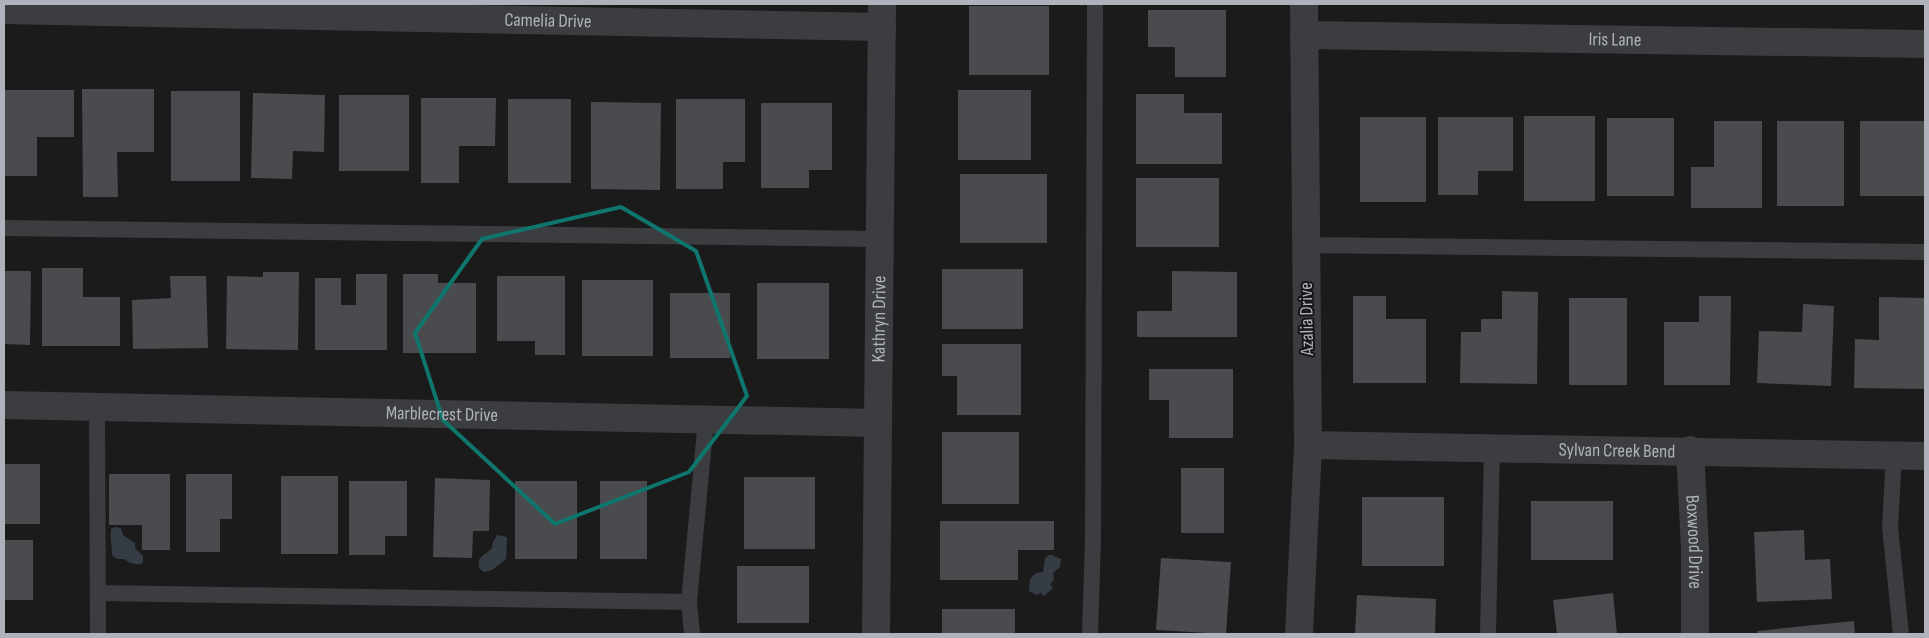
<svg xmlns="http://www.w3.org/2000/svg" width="1929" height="638" font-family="'Sofia Sans Condensed',sans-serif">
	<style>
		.water { fill: #363c44 }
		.building { fill: #4a4b4e }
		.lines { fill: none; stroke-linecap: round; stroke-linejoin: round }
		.lane { stroke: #3c3d41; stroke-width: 16 }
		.street { stroke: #3c3d41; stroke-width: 28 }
		.marked { fill: none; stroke: #0f766e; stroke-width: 4; stroke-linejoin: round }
		.labels { text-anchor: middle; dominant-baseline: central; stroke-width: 4; stroke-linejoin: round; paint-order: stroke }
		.street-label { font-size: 19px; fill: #afb2ba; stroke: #161618 }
	</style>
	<rect width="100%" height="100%" fill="#1b1b1c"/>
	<path class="water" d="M115,527l6,1 2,7 12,8v5l8,8v7c-8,3 -13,0 -19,-4h-7l-5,-4c0,-10 -2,-17 -1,-26z
		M497,535l10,2 -1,22 -14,11 -8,2 -5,-4c-2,-12 6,-13 13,-20l1,-6z
		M1048,555h4l9,4 -1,8 -7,6 1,7 -4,4 3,4 -9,8 -4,-3 -3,2 -8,-4 1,-12 6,-6 7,-1 2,-13z"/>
	<path class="building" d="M969,6h80v69h-80z
		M1148,10h78v67h-51v-30h-27z
		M82,89h72v63h-37l1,45h-35z
		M4,90h70v47h-37v39h-33z
		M958,90h73v70h-73z
		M171,91h69v90h-69z
		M253,93l72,2 -1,57 -31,-1 -1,28 -41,-1z
		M1136,94h48v19h38v51h-86z
		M339,95h70v76h-70z
		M421,98h75l-1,48h-36v37h-38z
		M508,99h63v84h-63z
		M676,99h69v63h-22v27h-47z
		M591,102l70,1 -1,87 -69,-1z
		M761,103h71v67h-23v18h-48z
		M1524,116h71v85h-71z
		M1360,117h66v85h-66z
		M1438,117h75v54h-35v24h-40z
		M1607,118h67v78h-67z
		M1714,121h48v87h-71v-41h23z
		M1777,121h67v85h-67z
		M1860,121h65v75h-65z
		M960,174h87v69h-87z
		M1136,178h83v69h-83z
		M42,268h41v29h37v49h-78z
		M942,269h81v60h-81z
		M4,271h27l-1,74 -26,-1z
		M1172,271l65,1v65h-100v-26h35z
		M263,272h36l-1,78 -72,-1 1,-73 36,1z
		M356,274h31v76h-72v-72h26v27h15z
		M403,274h35v9h38v70h-73z
		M170,276h36l2,72 -75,1 -1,-49 39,-2z
		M497,276h68v79h-30v-14h-38z
		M582,280h71v76h-71z
		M757,283h72v76h-72z
		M1502,291l36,1 -1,92 -77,-1 1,-51h20v-13h21z
		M670,293h60v65h-60z
		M1353,296h33v23h40v64h-73z
		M1699,296h32l-1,89h-66v-63h35z
		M1879,297l46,1v91l-71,-1 1,-49 24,1z
		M1569,298h58v87h-58z
		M1803,304l31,2 -3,80 -74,-3 2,-52 43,1z
		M942,344h79v71h-64v-39h-15z
		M1149,369h84v69h-64v-38h-20z
		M942,432h77v72h-77z
		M4,464h36v60h-36z
		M1181,468h43v65h-43z
		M109,474h61v76h-28v-25h-33z
		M186,474h46v45h-12v33h-34z
		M281,476h57v78h-57z
		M744,477h71v72h-71z
		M435,478l55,2 -1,51h-16l-1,27 -39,-1z
		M349,481h58v55h-22v19h-36z
		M515,481h62v78h-62z
		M600,481h47v78h-47z
		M1362,497h82v69h-82z
		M1531,501h82v59h-82z
		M940,521h114v29h-36v30h-78z
		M1804,530l1,30 25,-1 2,40 -75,3 -3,-70z
		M4,540h29v60h-29z
		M1161,558l70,4 -5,72 -70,-4z
		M737,566h72v57h-72z
		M1613,593l4,41h-60l-4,-34z
		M1357,595l79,4 -1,35h-80z
		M942,609h73v25h-73z
		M1854,621l1,13h-97l-1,-3z"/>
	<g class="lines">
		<path class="lane" d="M4,228l876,11
			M1306,245l619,7
			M97,407l1,227
			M1894,455l-4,72 11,107
			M98,593l591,9
			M692,634l-3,-32 17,-182
			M1090,634l3,-97 2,-533
			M1488,634l4,-187"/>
		<g class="street">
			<path id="s1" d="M4,10l878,17"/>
			<path id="s2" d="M1304,35l621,9"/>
			<path id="s3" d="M4,405l874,18"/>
			<path id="s4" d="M1308,445l617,11"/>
			<path id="s5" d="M1690,450l5,98v86"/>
			<path id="s6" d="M876,634l6,-630"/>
			<path d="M1299,634l9,-189 -4,-441"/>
		</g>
	</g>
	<path class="marked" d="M621,207l75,44 51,145 -58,76 -134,52 -112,-104 -28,-87 67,-94z"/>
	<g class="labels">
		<g class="street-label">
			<text stroke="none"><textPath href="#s1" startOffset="544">Camelia Drive</textPath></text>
			<text stroke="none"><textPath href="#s2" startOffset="311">Iris Lane</textPath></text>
			<text stroke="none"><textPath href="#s6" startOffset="315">Kathryn Drive</textPath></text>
			<text transform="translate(1307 319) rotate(-91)">Azalia Drive</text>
			<text stroke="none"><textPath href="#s3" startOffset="438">Marblecrest Drive</textPath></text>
			<text stroke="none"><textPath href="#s4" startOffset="309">Sylvan Creek Bend</textPath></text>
			<text stroke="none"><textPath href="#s5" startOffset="92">Boxwood Drive</textPath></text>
		</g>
	</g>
	<rect width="1929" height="638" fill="none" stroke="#afb2ba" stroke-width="10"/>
</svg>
